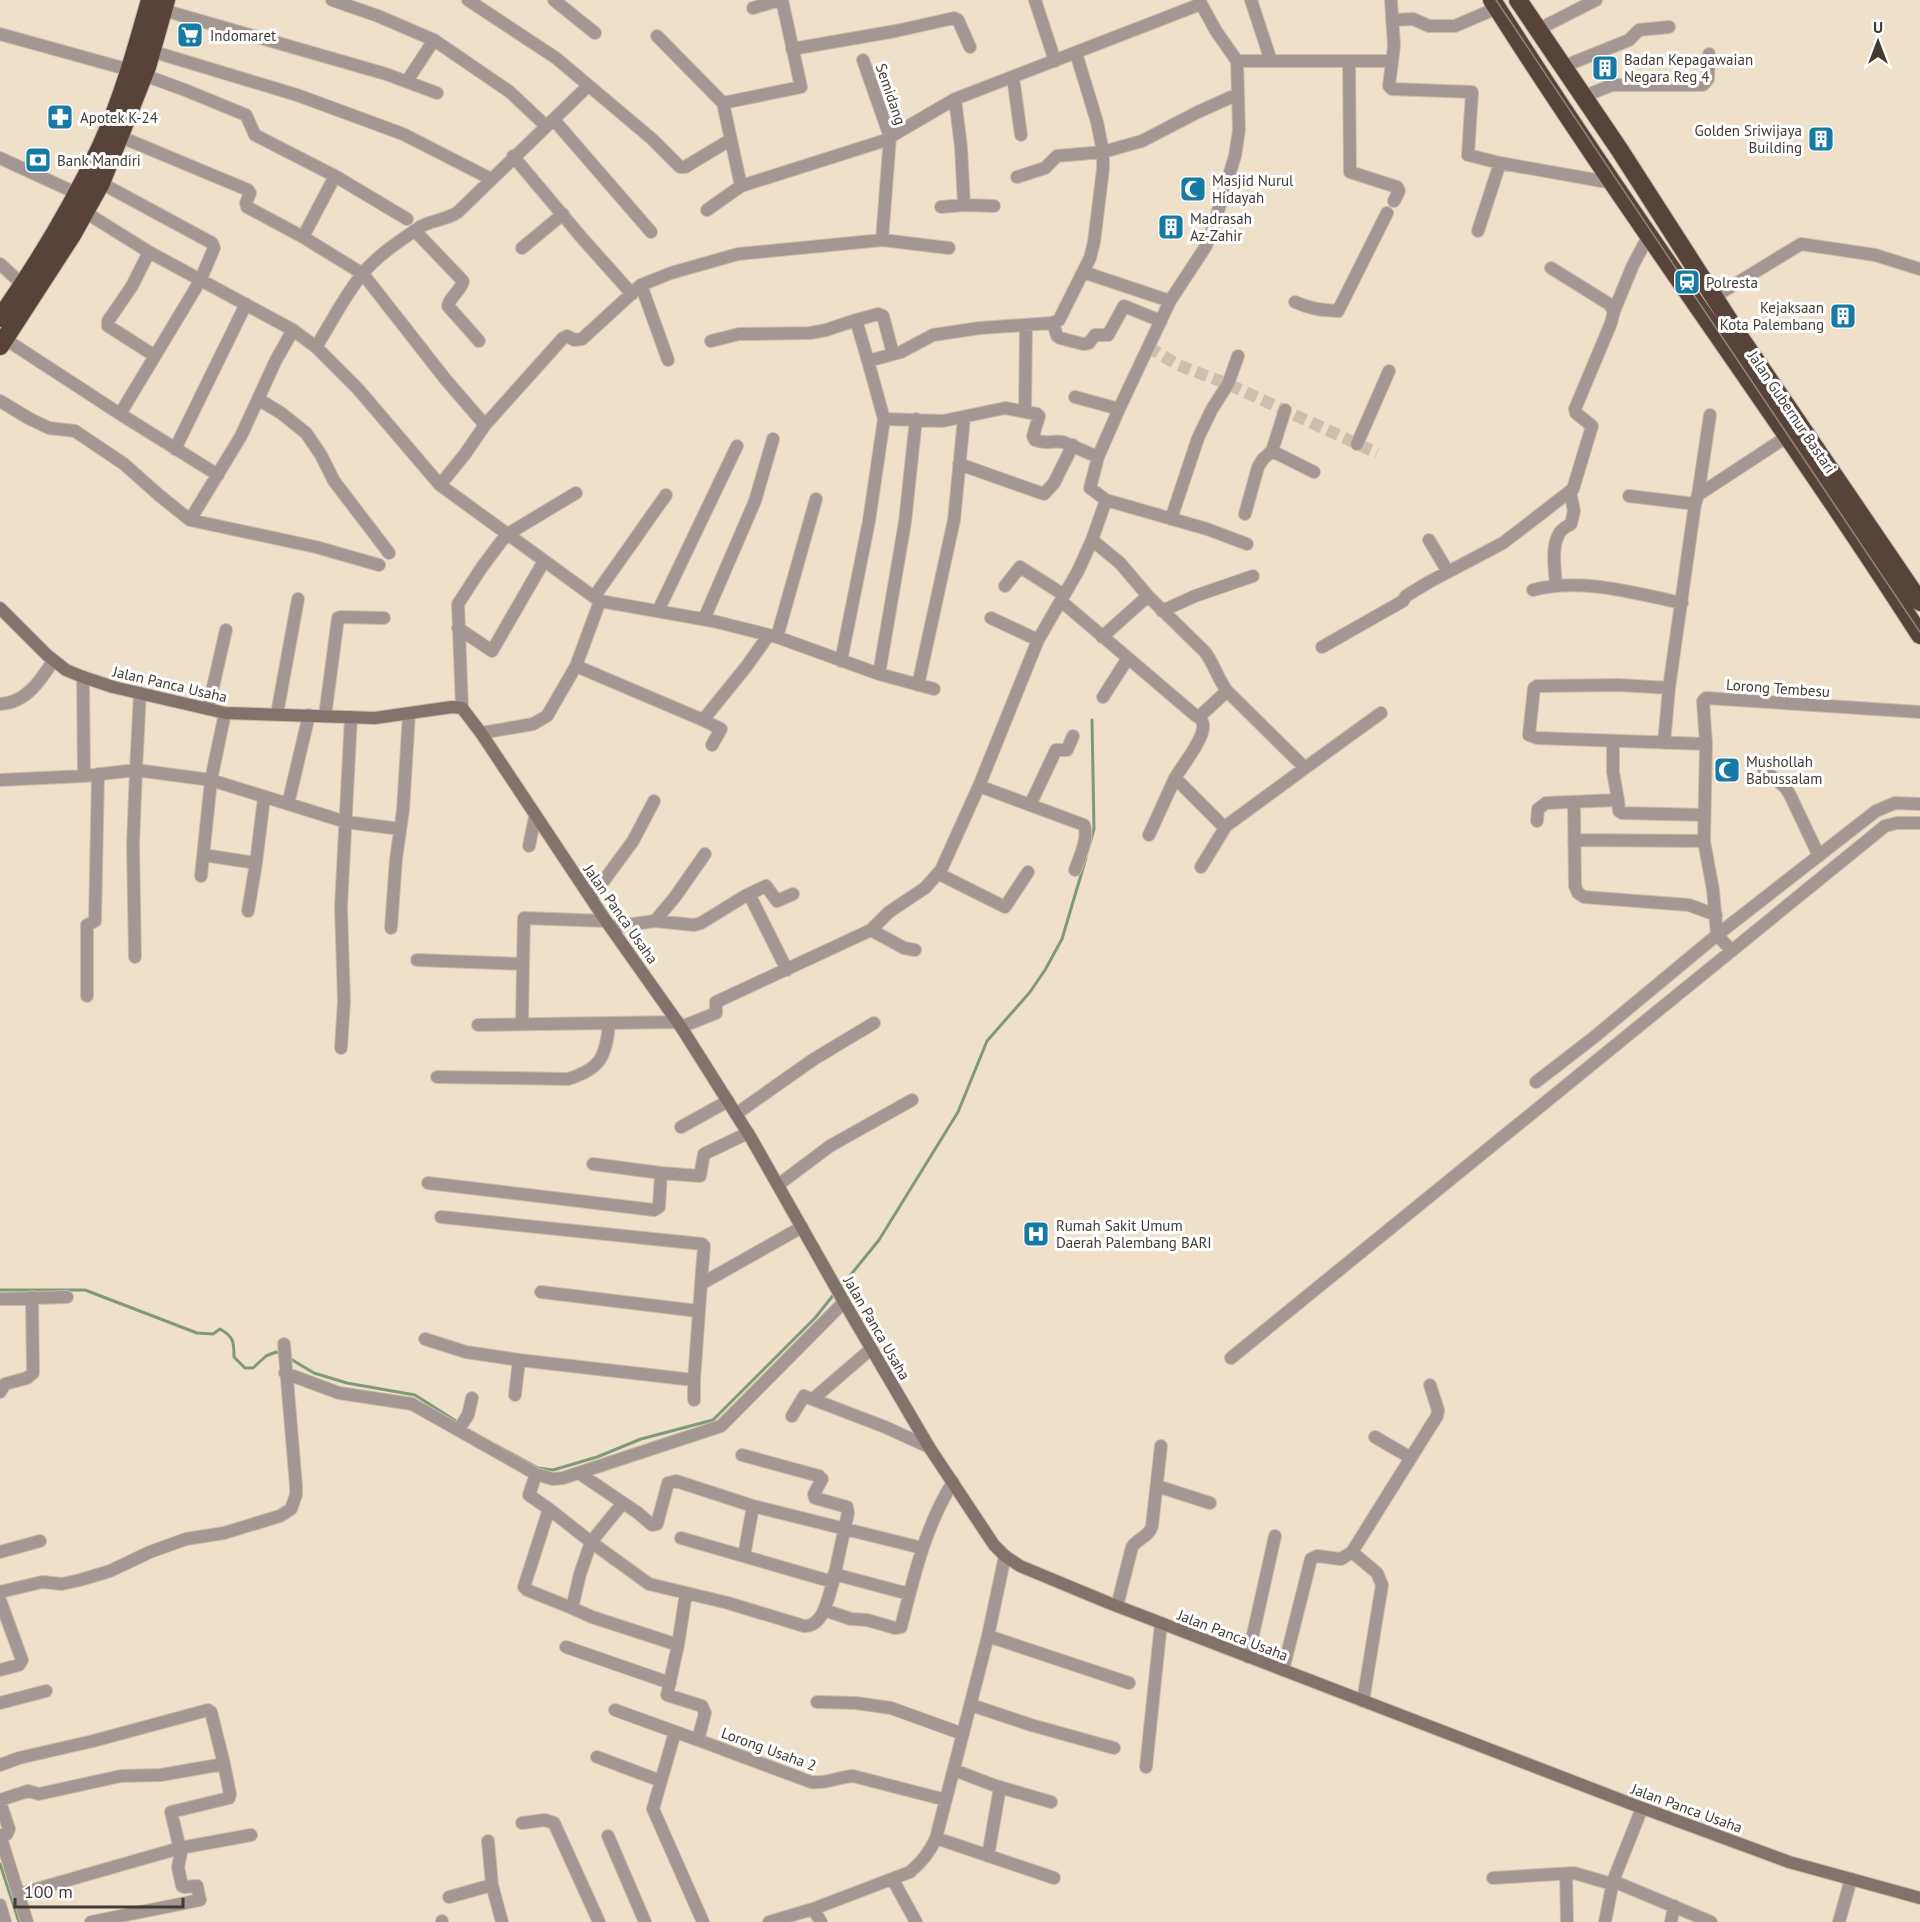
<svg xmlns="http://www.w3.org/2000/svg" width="1920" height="1922" font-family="'PT Sans',sans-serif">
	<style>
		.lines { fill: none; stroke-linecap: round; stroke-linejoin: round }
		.stream { stroke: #809976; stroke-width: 3 }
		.street-tunnel { stroke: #ccbfac; stroke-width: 12; stroke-dasharray: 12 6; stroke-linecap: butt }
		.street-casing { stroke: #c9bca9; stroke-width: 14 }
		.secondary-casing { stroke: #c9bca9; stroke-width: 14 }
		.highway-casing { stroke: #c9bca9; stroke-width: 20 }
		.street { stroke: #a29792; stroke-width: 12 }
		.secondary { stroke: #82726b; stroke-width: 12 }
		.highway { stroke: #58433a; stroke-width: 18 }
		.tram { stroke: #918678; stroke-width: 1.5 }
		.labels { text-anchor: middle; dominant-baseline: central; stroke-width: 6; stroke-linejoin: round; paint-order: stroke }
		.poi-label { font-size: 15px; fill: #413b33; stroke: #fff; text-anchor: start }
		.street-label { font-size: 15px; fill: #413b33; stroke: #fff }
	</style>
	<rect width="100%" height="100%" fill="#efe0ca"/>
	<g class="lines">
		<path class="stream" d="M1090,843l4,-14 -2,-109
			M840,1288l39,-48 79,-128 29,-71 43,-49 15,-22 17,-31 24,-81
			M0,1290h85l112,43 16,1 7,-5c14,8 14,13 14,28l11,11h8l13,-12 10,-4 5,2
			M289,1358l25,15 33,10 68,12 44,28
			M496,1445l42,23 15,2 44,-13 44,-18 72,-19 102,-102 20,-25
			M0,1864l19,58"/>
		<path class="street-tunnel" d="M1148,347l30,18 50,19 149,69"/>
		<defs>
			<path id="street" d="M332,0l46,16 56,24 76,52 36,34
				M468,0l88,58 96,81 28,28h5l45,-27
				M554,0l41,33
				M1035,0l20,61
				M1199,0l17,31 21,30h154
				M1251,0l20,61
				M1391,0l3,46 -5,40 3,3 80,3 -4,63 32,8 113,20
				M753,8l27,-8
				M163,10l223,64 51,19
				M1392,20l21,-1 16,7h26l42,-18
				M1537,30l59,-30
				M0,34l130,36
				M657,36l66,67 18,83
				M792,49l104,-18 58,-13 4,2 12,27
				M151,51l146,44 106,39 88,45
				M1237,61l2,69 -4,26 -24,78 -5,12 -36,55 -51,108 -21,48 -8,31 16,12 101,29 40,15
				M1349,61l1,111 47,15 2,4 -5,10
				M1562,67l67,-27 10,-10 30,-3
				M144,75l41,15 61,25 9,20 80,41 72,43
				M1013,77l8,58
				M407,81l27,-41
				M1582,97l30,-12h91l5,-6 1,-25
				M723,103l78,-16 -19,-87
				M554,120l97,112
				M121,137l127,53 2,3 -4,10 1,4 56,30 60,37 83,106 39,45
				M513,156l69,82 50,56
				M0,158l76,35
				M1017,177l28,-9 12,-12 46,-4 39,-11 56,-29 40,-18
				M964,205l30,1
				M941,207l23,-2 -3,-58 -6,-48
				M707,210l34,-24 142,-45 72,-42 246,-95
				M85,212l64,40 144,78 23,17 42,42 82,96 154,112 6,4 113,20 64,16 102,37 55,15
				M1478,231l22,-68
				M416,232l47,49c-2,10 -13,15 -15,25l31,35
				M303,237l32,-61
				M882,240l67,8
				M522,248l41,-34
				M149,252l-17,34 -24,35v5l47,30
				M0,264l23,21
				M1083,272l87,29
				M641,285l27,75
				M1714,297l87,-53 74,11 45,14
				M1295,302c15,7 27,8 43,9l49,-98
				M1614,311l19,-46 16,-30
				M856,320l22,-6 5,2 10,38
				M1053,323l4,13 3,2 23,6 6,-1 6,-8h13l16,-29 37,15
				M5,339l115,75 80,-133 14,-33 -2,-5 -111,-60
				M711,341l28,-7 71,-1 16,-3 30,-10 12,41 33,-9 32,-17 47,-7 72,-5 7,-3 31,-62 4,-16 9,-73v-17l-6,-30 -21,-69
				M316,347c15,-24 29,-52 47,-74 16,-19 37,-32 57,-46 11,-7 27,-7 38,-15l130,-126
				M1075,397l44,12
				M258,399l23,14 25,20 15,22 13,26 55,72
				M0,401l30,18 19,9 26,3 49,33 36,32 30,24 126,27 63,18
				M1025,411l1,-86
				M120,414l98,61
				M884,419l59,2 62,-13 32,6 2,2 -6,20 2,4c13,5 17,0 28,2l35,15
				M1357,444l32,-73
				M175,449l71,-145
				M1272,451l42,21
				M959,464l85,30 10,-11 19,-38
				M440,485l25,-31 20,-29 78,-87 4,-2 7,4 8,-1 59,-54 30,-12 67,-19 144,-14 8,-103 -27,-77
				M1698,495l12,-80
				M1629,496l66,8
				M1245,514l13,-47 5,-8 9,-8 13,-41
				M1171,519l27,-81 14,-29 16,-25 10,-28
				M190,520l51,-84 35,-76 17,-30
				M1092,540l28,23 28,33 57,56c9,12 13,27 22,39l-27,25h-4l-68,-58 -25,39
				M1429,540l19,32
				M1556,585c-1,-15 -5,-38 3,-51 2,-5 7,-7 12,-10l3,-13 -4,-20
				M1005,586l15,-19 44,28
				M1533,590c47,-13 101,3 149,13
				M594,597l72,-102
				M1061,601l67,57
				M658,611l79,-165
				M1162,611l33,-15 58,-20
				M991,618l47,22
				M704,619l51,-118 18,-62
				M458,628l34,23 52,-90
				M777,637l39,-138
				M1102,637l46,-41
				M1322,647l81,-46 3,-5 23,-14 74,-39 70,-54 19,-63 -16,-13 -1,-4 36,-86 3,-12 -5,-7 -58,-36
				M841,661l28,-140 15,-102 -16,-58
				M576,666l127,54 43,-53 22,-31
				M879,674l26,-152 11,-103
				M83,677l1,99
				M918,685l36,-165 10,-102
				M1669,688l-50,-3 -82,1 -3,2 -5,47 8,3 169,6 -3,-43 3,-3 214,14
				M1227,691l78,77 76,-55
				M0,704c26,-1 40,-23 53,-43
				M462,708l-4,-104 24,-37 24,-32 70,-42
				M208,709l18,-79
				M277,714l21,-115
				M325,716l13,-98 3,-1 43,1
				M703,720l18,9 -9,16
				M481,733l52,-9 14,-8 29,-50 24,-65
				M1613,741v31l5,28
				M1664,743l5,-55 26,-184 3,-9 90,-59
				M1706,744l-2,97 9,49 4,45 15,16
				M1764,770l21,17 5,8 29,61
				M1175,778c7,-12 30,-40 28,-53 0,-3 -3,-7 -5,-9
				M0,780l84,-4 52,-6 4,-77
				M979,786l105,39c5,13 -4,31 -9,45
				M1574,802l1,84 3,7 6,4 105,8 27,10
				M288,804l21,-89
				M1030,805l26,-55h11l6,-14
				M1537,821l1,-12 8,-6 72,-3 1,11 3,2 82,2
				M1149,835l26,-57 48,48h3l79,-58
				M1574,840l130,1
				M529,846l6,-29
				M204,855l52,8 -8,48
				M256,863l8,-65
				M1201,867l25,-41
				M939,874l66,33 23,-35
				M201,876l10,-96 14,-67
				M749,894l38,76
				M591,898l42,-57 21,-40
				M655,921l20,-24 30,-43
				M612,927l43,-6 39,4 7,-2 44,-27 21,-10 11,15 16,-7
				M391,928l5,-69 7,-49 6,-96
				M871,930l33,18 11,2
				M135,957l-2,-112 3,-75 75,10 135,42 54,7
				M417,960l106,4 1,-46 82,3
				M87,996v-71l8,-4 3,-147
				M522,1024l1,-60
				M478,1025l200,-3
				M681,1027l35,-14v-11l155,-72 18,-18 36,-24 16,-18 38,-84 59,-146 40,-69 14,-31 14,-40
				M341,1048l3,-47 -3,-94 10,-190
				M437,1077l131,2c33,-10 38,-23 41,-55
				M1536,1082l57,-44 124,-103 159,-124 19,-8 25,1
				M736,1114l78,-55 60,-36
				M681,1127l47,-26
				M593,1164l68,9
				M428,1183l226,27 5,-3 2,-34 39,3 4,-22 44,-21
				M778,1185l52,-39 82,-46
				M441,1217l261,27 2,2 -3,38
				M541,1292l157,19
				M0,1299l67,-2
				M425,1339l41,13 53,8
				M1231,1358l654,-532 12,-3h23
				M285,1373l54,20 73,11 124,70 17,5 10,-1 158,-52 123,-124
				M0,1392l5,-8 22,-6 6,-5 -1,-76
				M515,1395l4,-35 175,20 7,-96 101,-57
				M813,1399l58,-50
				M694,1400v-20
				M792,1416l12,-20 81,31 44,20
				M459,1429l9,-14 4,-17
				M1375,1437l36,21
				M579,1473l59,40 14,12 5,-1 11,-41 8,-2 77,25 169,42
				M536,1474l-7,21 20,14 -25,78 3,3 45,18
				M1157,1486l53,17
				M549,1509l42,33 31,-38
				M681,1538l152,44 15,-69 -1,-6 -32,-9 -1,-4 8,-15 -3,-3 -77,-21
				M0,1552l40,-11
				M744,1556l9,-50
				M834,1574l75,20
				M833,1582c-5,15 -9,45 -29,44l-76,-23 -79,-19 -58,-42 -11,32 -8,34 20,9 86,28 -11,50 35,11 3,7 -7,27 113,42c15,2 27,-5 42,-6l93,24
				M0,1592l42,-10 20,2 18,-4 30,-9 40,-19 36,-13 38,-6 56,-17 11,-7 5,-14v-9l-12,-142
				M0,1600l22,60 -3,5 -19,5
				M1117,1606l15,-59c6,-9 17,-10 20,-21l9,-80
				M824,1610l27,9 16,1 28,8 6,-1c13,-51 24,-100 52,-145
				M988,1636l141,47
				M678,1645l8,-52
				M566,1647l104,36
				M1248,1657l27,-121
				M1283,1670l28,-111 6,-3 24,3 11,-7
				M1363,1701l19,-116 -5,-12 -25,-21 85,-136 1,-6 -8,-25
				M817,1702l39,1 35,5 72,26
				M0,1703l46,-12
				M971,1705l60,20 83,23
				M615,1710l83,30
				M675,1732l-22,77 50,113
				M597,1757l64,24
				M0,1765l19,-7 74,-17 115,-31 3,2 13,52
				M1146,1767l15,-144
				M954,1770l42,16 55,16
				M0,1800l28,-9 11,3 82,-18 40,-1 63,-11 6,30 -1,4 -58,14 10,41 -3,14 4,19 2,1 13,-1 3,14 -109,22
				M0,1802l9,27 -2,5 -6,4
				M522,1823l23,-3 9,3 45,99
				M0,1835l27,87
				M608,1836l37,86
				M936,1838l118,40
				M488,1841l4,44 10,37
				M988,1856l12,-69
				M1566,1874l1,48
				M1493,1878l81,-5 38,11
				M893,1880l23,42
				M1613,1881l98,41
				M19,1894l161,-46 71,-13
				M449,1897l43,-12
				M0,1905l5,17
				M442,1921v1
				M769,1922l44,-13
				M821,1922l-8,-13 97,-37c12,-10 20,-20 26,-34l52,-202 17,-80
				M1605,1922l8,-41 29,-73
				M1671,1922l3,-16
				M1839,1922l12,-43"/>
			<path id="secondary" d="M0,608l47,47 19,15 17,7 30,10 112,26 150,5 77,-11 10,1 19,25 125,188 75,106 70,111 93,164 85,145 65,98 11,11 15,10 89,37 520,200 160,59 131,36"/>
			<path id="highway" d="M1492,0c137,216 290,420 428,635
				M1518,0l101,149 122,190 179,263
				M0,318c38,-54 72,-111 100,-170 22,-48 36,-98 50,-148
				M0,346l72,-111 29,-52 46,-116 19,-67"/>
		</defs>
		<use href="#street" class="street-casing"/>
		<use href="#secondary" class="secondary-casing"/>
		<use href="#highway" class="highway-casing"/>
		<use href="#street" class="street"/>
		<use href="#secondary" class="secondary"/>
		<use href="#highway" class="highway"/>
		<path class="tram" d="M1496,0l424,632"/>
	</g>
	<defs>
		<symbol id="supermarket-square" viewBox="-11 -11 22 22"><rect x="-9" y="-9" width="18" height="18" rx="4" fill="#167aa5" stroke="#fff"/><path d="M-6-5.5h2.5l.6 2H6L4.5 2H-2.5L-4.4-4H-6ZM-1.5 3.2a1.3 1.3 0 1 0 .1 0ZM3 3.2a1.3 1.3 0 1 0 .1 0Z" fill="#fff"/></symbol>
		<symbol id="building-square" viewBox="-11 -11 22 22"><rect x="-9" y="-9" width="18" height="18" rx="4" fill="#167aa5" stroke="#fff"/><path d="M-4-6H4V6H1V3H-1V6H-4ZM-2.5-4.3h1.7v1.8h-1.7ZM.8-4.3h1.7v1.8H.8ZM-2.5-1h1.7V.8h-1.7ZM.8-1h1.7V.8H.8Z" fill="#fff"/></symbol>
		<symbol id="pharmacy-square" viewBox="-11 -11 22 22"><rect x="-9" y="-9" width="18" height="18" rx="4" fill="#167aa5" stroke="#fff"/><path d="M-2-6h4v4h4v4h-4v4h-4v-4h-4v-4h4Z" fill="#fff"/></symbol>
		<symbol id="bank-square" viewBox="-11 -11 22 22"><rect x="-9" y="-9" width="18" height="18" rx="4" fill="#167aa5" stroke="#fff"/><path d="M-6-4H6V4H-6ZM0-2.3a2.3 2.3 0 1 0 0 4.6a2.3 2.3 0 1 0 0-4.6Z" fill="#fff"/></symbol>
		<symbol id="mosque-square" viewBox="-11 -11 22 22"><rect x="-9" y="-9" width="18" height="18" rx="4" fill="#167aa5" stroke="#fff"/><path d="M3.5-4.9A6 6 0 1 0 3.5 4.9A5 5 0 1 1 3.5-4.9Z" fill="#fff"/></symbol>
		<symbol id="station-square" viewBox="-11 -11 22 22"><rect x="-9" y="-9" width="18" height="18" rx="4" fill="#167aa5" stroke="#fff"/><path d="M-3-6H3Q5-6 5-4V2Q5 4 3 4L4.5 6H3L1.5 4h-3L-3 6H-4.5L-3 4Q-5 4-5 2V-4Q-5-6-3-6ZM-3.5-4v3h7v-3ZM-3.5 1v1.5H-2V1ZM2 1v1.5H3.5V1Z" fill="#fff"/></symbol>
		<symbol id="hospital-square" viewBox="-11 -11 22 22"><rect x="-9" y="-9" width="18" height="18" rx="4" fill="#167aa5" stroke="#fff"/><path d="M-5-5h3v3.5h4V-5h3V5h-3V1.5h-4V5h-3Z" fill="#fff"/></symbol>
	</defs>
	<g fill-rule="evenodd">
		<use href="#supermarket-square" x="175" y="20" width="30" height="30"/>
		<use href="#building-square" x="1590" y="53" width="30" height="30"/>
		<use href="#pharmacy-square" x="45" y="102" width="30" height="30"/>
		<use href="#building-square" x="1806" y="124" width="30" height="30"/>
		<use href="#bank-square" x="23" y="145" width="30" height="30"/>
		<use href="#mosque-square" x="1178" y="174" width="30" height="30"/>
		<use href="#building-square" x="1156" y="212" width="30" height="30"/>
		<use href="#station-square" x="1672" y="267" width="30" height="30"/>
		<use href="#building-square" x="1828" y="301" width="30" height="30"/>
		<use href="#mosque-square" x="1712" y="755" width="30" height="30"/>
		<use href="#hospital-square" x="1021" y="1219" width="30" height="30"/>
	</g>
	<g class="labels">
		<g class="poi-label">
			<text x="210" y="35">Indomaret</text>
			<text x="1624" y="59">Badan Kepagawaian<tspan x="1624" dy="17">Negara Reg 4</tspan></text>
			<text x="80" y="117">Apotek K-24</text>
			<text x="1802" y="130" text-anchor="end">Golden Sriwijaya<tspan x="1802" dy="17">Building</tspan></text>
			<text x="57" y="160">Bank Mandiri</text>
			<text x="1212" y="180">Masjid Nurul<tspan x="1212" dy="17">Hidayah</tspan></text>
			<text x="1190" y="218">Madrasah<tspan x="1190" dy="17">Az-Zahir</tspan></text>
			<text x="1706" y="282">Polresta</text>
			<text x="1824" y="307" text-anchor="end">Kejaksaan<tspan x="1824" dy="17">Kota Palembang</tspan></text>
			<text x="1746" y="761">Mushollah<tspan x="1746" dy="17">Babussalam</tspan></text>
			<text x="1056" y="1225">Rumah Sakit Umum<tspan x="1056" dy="17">Daerah Palembang BARI</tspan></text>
		</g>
		<g class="street-label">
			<text transform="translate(891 94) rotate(71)">Semidang</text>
			<text transform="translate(1792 412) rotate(56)">Jalan Gubernur Bastari</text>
			<text transform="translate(170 684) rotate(13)">Jalan Panca Usaha</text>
			<text transform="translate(1778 688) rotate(4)">Lorong Tembesu</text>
			<text transform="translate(621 914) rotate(55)">Jalan Panca Usaha</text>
			<text transform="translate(877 1328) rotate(60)">Jalan Panca Usaha</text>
			<text transform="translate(1233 1635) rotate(21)">Jalan Panca Usaha</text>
			<text transform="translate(769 1749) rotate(20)">Lorong Usaha 2</text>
			<text transform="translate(1687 1808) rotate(20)">Jalan Panca Usaha</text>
		</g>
	</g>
	<g transform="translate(1878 42)" stroke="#ffffff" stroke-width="4.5" paint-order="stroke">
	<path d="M0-4.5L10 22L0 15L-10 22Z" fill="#413b33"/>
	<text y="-9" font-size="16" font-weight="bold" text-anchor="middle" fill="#413b33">U</text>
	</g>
	<path d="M15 1898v9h168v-9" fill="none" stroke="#413b33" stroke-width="3"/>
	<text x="24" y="1898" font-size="18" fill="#413b33" stroke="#ffffff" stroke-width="4.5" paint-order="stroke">100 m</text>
</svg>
